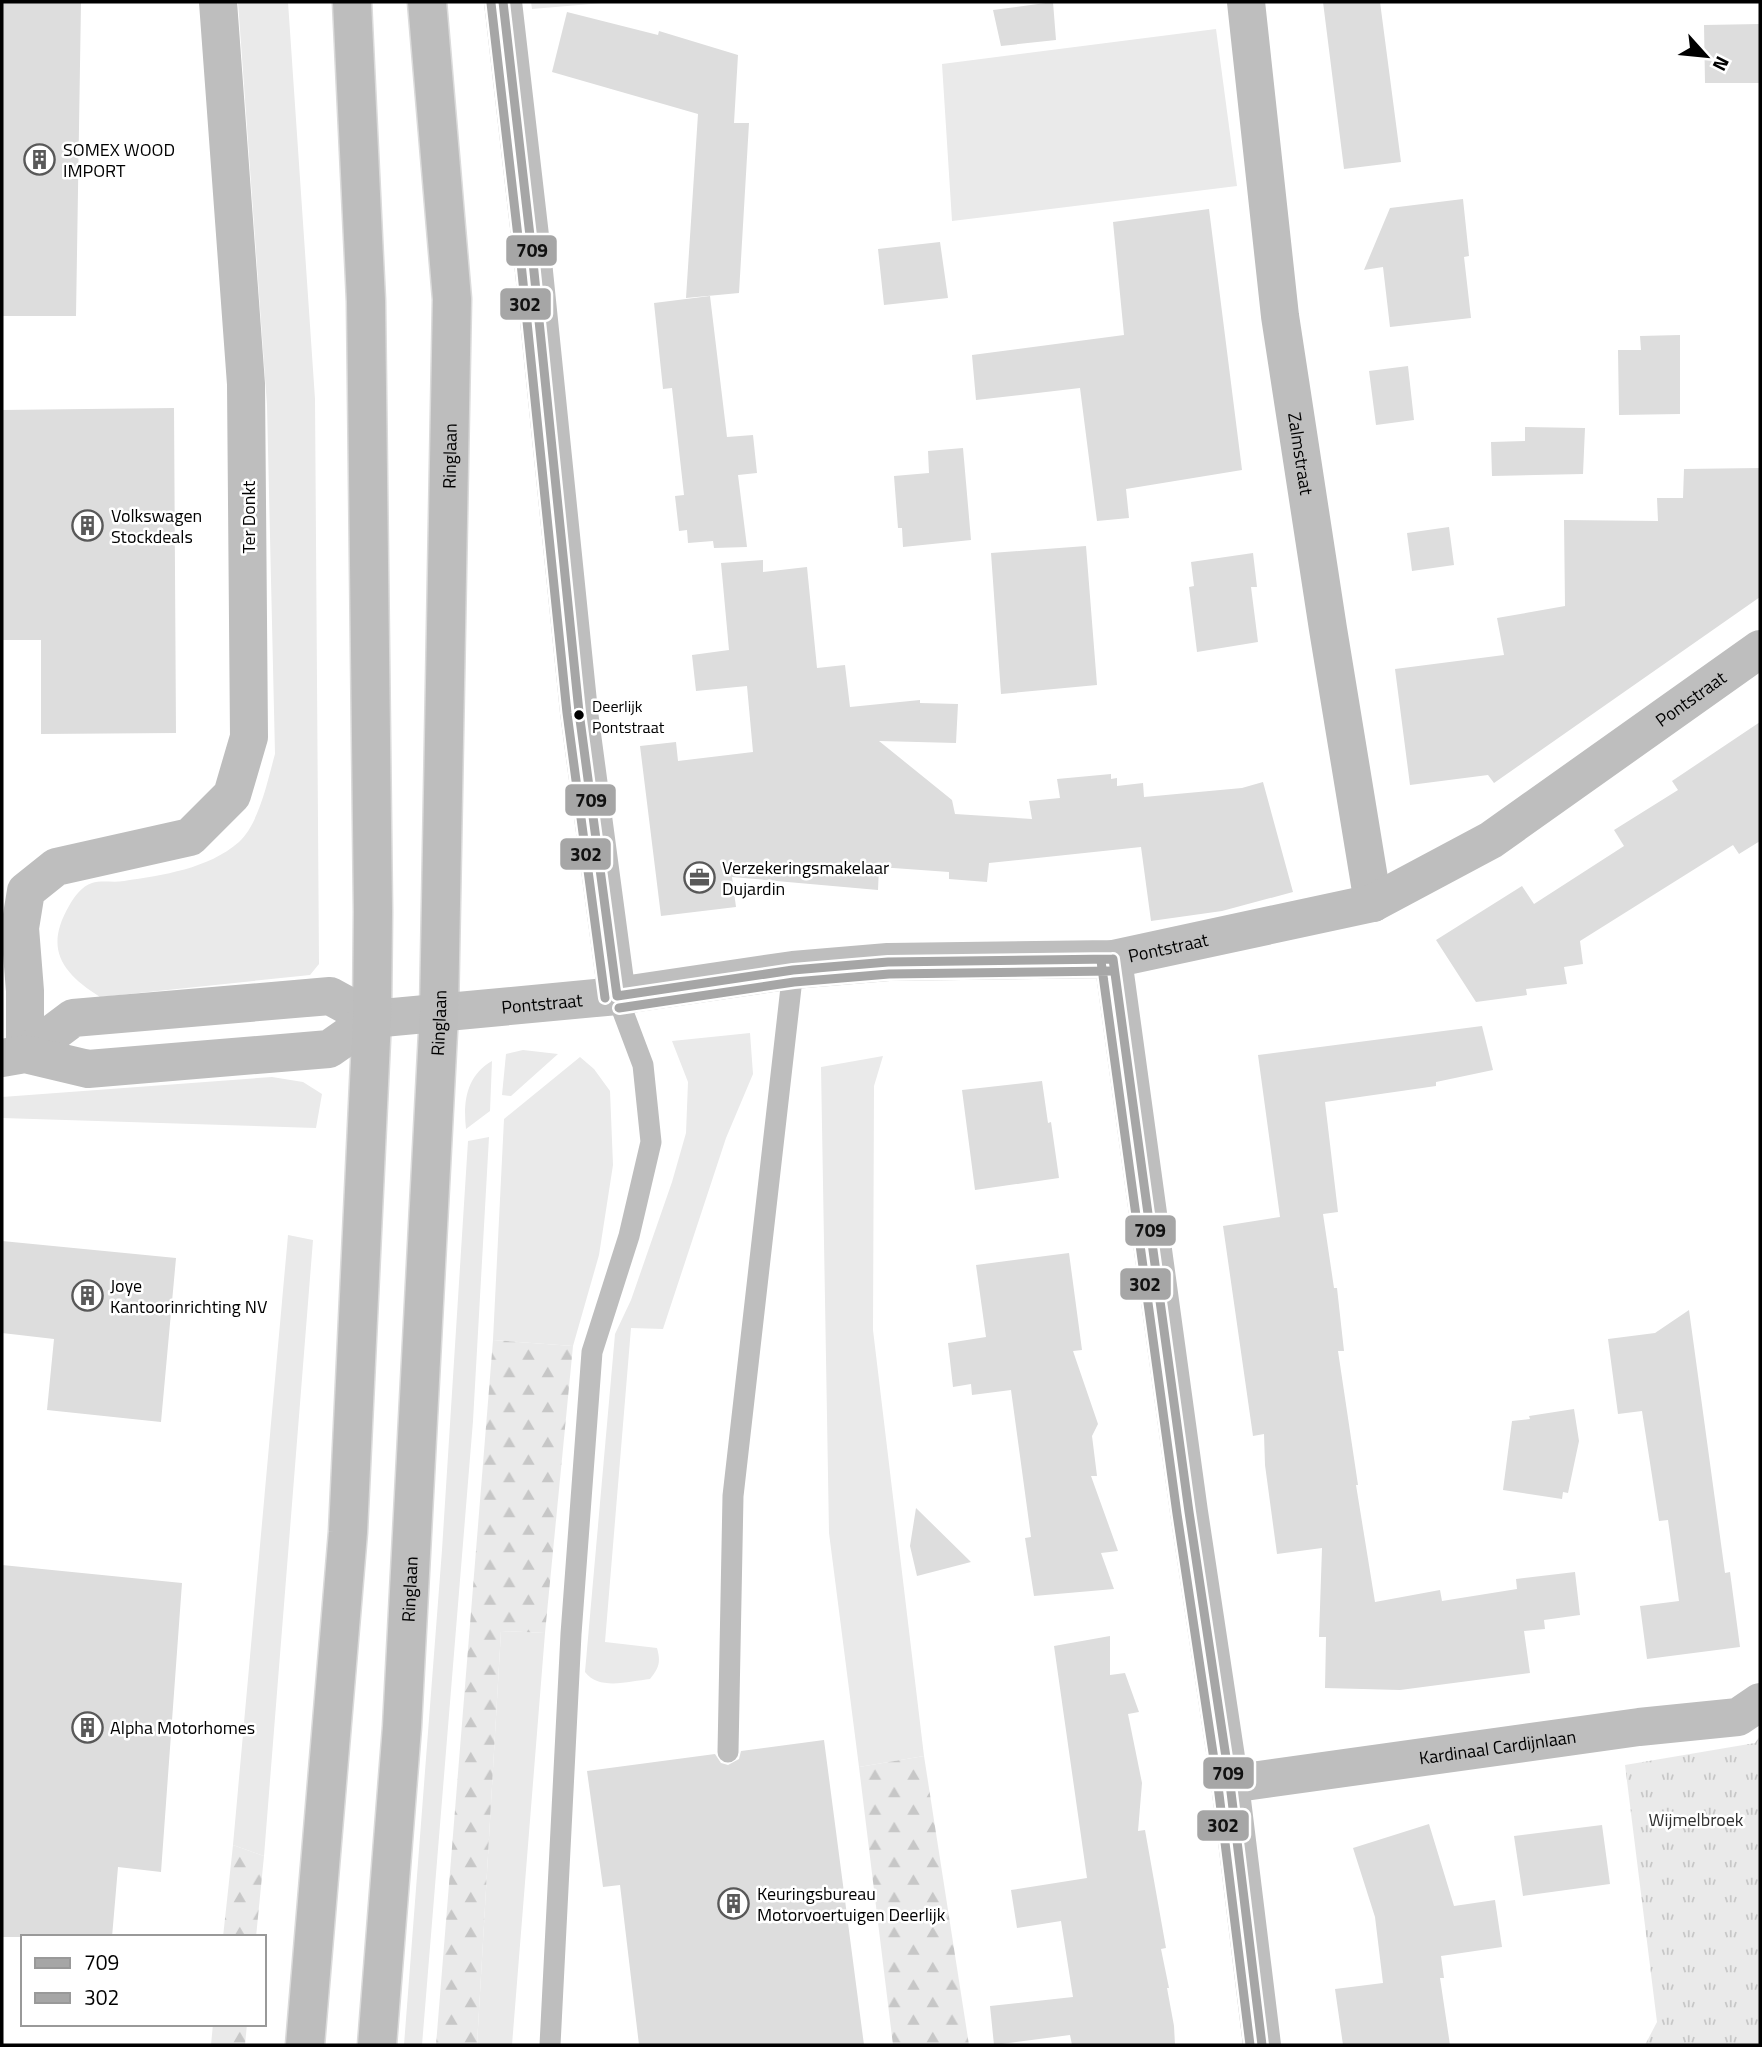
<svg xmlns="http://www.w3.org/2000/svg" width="1762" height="2047" font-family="'Titillium Web',sans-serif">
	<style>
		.grass { fill: #eaeaea }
		.forest { fill: url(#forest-firs) }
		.park { fill: url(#park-tufts) }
		.building { fill: #ddd }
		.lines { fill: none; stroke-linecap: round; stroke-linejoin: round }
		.primary-casing { stroke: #dbdbdb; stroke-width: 41 }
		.lane { stroke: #bebebe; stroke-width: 21 }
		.street { stroke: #bebebe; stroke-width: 38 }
		.primary { stroke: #bdbdbd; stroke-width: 38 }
		.bus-1-casing { stroke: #fff; stroke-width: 14 }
		.bus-2-casing { stroke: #fff; stroke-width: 14 }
		.bus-1 { stroke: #a6a6a6; stroke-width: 9 }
		.bus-2 { stroke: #a6a6a6; stroke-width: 9 }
		.bus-dot { fill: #000; stroke: #fff; stroke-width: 2.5 }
		.labels { text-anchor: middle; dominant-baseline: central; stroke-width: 5; stroke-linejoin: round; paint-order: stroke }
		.bus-label { font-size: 16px; fill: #000; stroke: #fff; text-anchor: start }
		.poi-label { font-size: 18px; fill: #000; stroke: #fff; text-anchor: start }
		.street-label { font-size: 18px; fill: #000; stroke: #fff }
		.park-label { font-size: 18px; fill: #303030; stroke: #fff }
		.line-badge { stroke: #fff; stroke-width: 2.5 }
		.pale-badge-label { font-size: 19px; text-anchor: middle; font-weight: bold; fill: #111 }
	</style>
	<defs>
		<pattern id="forest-firs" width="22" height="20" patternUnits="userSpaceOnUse" patternTransform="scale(1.75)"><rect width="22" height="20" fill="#eaeaea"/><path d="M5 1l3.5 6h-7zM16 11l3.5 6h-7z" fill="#c7c7c7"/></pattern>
		<pattern id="park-tufts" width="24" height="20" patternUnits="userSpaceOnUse" patternTransform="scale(1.75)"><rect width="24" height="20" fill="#eaeaea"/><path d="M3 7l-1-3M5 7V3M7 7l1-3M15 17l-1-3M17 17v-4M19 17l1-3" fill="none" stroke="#c7c7c7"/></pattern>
	</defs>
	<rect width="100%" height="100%" fill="#fff"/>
	<path class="grass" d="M238,2h50l27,397 4,565 -9,11 -210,22c-38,-24 -56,-48 -31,-91 5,-9 13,-20 23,-23 9,-3 22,0 32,-2 39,-6 84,-12 115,-39 20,-18 29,-63 36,-88l-8,-349z
		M531,2h83l-82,7z
		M1216,29l21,157 -285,35 -10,-157z
		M750,1033l3,41 -27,64 -63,191 -32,-1 -26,314 52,6c4,14 2,20 -7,31 -20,2 -51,12 -65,-7l30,-338 16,-34 41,-118 14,-49 2,-51 -16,-41z
		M523,1050l35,4 -47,42 -9,-1 4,-41z
		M883,1056l-9,30 -1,244 51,426 -65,11 -30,-234 -8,-466z
		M580,1057l14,12 16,22 3,74 -14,90 -26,91 -80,-6 11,-221z
		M492,1061l-2,50 -24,18c-3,-27 0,-53 26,-68z
		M272,1077l31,5 19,12 -6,34 -314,-10v-21z
		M489,1137l-16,284 -51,624h-18l38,-495 26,-409z
		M288,1235l25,5 -49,616 -31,-11z
		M501,1631l44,2 -33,412h-35z"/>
	<path class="forest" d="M493,1340l80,6 -28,287 -44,-2 -24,414h-41z
		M924,1756l45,289h-76l-34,-278z
		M233,1845l31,11 -8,81h-33z
		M213,2024h34l-2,21h-34z"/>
	<path class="park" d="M1760,1736v309h-115l12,-23 -32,-257 130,-22z"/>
	<path class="building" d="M2,2h79l-5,314h-74z
		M1053,2l3,38 -55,6 -8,-36z
		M1323,2h57l21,160 -57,7z
		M567,12l91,23 1,-4 79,24 -4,68h15l-10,170 -53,5 12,-184 -146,-42z
		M1760,24v59h-55l-1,-58z
		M1463,199l6,57 -5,1 7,61 -81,9 -7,-60 -19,3 26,-62z
		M1209,209l33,261 -116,19 3,29 -32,3 -17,-133 -104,12 -4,-45 152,-20 -11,-113z
		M940,242l8,56 -64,7 -6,-56z
		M710,296l17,141 26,-2 4,38 -19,2 9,72 -33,1 -1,-7 -25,2 -1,-13 -8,1 -4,-35 9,-1 -12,-107 -9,1 -9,-86z
		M1680,335v79l-61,1 -1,-65h23l-1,-14z
		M1408,366l6,54 -38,5 -7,-54z
		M174,408l2,325 -135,1v-94h-39v-230z
		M1525,427l60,1 -2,46 -91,2 -1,-34 34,-1z
		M963,448l8,92 -68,7 -1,-19h-4l-4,-52 35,-3 -1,-22z
		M1760,468v129l-266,186 -6,-8 -78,10 -15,-116 109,-14 -7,-37 68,-12 -1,-86 94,1 -1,-23h26l1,-29z
		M1449,527l5,38 -42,6 -5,-38z
		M1086,546l11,139 -96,9 -10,-141z
		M1253,553l4,34h-6l7,55 -61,10 -8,-65 5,-1 -3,-24z
		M763,560v12l44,-5 10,101 28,-3 5,42 70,-7v3l38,1 -2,39 -77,-2 73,59 3,14 77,5 -3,-18 31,-3 -3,-19 54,-5v5l6,-1v8l26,-3 1,14 98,-9 21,-6 30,110 -71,19 -71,10 -10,-74 -152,16 -2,19 -38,-3v-7l-70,-5 -1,23 -146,-13 4,30 -75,9 -21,-170 36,-4 2,19 75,-9 -6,-66 -51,5 -4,-36 37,-5 -8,-87z
		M1760,722v119l-21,13 -6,-9 -153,96 3,23 -19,3 3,17 -41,5 1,6 -51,7 -40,-62 86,-54 12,18 90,-58 -10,-16 64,-40 -6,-9z
		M1482,1026l11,44 -57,12v4l-111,16 13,110 -15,2 11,74h3l7,63h-6l20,134h-2l19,117 65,-12 2,11 75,-12 -1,-10 59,-7 5,43 -36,5 1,9 -21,2 6,42 -130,17 -75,-2 1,-51h-7l3,-89 -45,6 -12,-89 -1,-31 -11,2 -30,-210 57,-9 -22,-162z
		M1042,1081l6,42 3,-1 8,56 -84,12 -13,-100z
		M2,1241l174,17 -15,164 -114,-12 7,-71 -52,-6z
		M1069,1253l13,97 -9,1 25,73 -6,12 5,40h-6l27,75 -17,2 13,36 -80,7 -9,-58 6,-1 -20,-147 -39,5 -1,-11 -18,3 -5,-44 38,-6 -10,-72z
		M1689,1310l36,263 5,-1 10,75 -93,12 -7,-53 39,-5 -11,-81 -9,1 -17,-110 -24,3 -10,-75 47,-6z
		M1574,1409l5,32 -11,52 -5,-1 -1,7 -59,-9 9,-69 18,-2 -1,-3z
		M916,1508l55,54 -54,14 -7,-30z
		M2,1565l180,18 -21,289 -43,-5 -6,70h-110z
		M1110,1636v39l15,-2 14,39 -11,2 14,69 -4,48 7,-1 21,118 -5,1 8,39h-2l7,38 1,19h-103l-2,-10 -76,10 -4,-39 83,-9 -12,-76 -44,7 -6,-38 76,-12 -33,-232z
		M824,1740l40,305h-225l-19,-160 -17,2 -16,-116 128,-17 6,9 7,2 11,-6 2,-8z
		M1429,1824l25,82 41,-6 7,47 -61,9 3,22h-4l10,67h-107l-8,-56 48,-6 -8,-66 -22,-69z
		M1602,1825l8,59 -87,12 -9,-60z"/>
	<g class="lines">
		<defs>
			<g id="primary">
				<path d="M305,2045l43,-513 24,-513 1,-107 -7,-611 -14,-299"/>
				<path id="s4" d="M377,2045l25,-318 37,-714 13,-714 -25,-297"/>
			</g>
		</defs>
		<use href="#primary" class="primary-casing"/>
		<path class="lane" d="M728,1752l5,-256 60,-526
			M550,2045l21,-411 21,-282 37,-116 22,-94 -8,-77 -26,-69"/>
		<g class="street">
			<path d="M503,2l30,260 46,450 38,284"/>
			<path id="s1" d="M1246,2l34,314 48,313 45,274"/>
			<path d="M1113,959l76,553 41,272 32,261"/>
			<path d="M25,1054v-63l-5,-63 6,-37 30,-24 134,-30 42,-42 17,-58 -3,-353 -28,-382"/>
			<path d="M25,1054l48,-36 257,-22 42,23"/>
			<path id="s2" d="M2,1058l23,-4 63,15 241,-20 43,-30 245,-23 176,-26 95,-8 225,-3 260,-56 118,-63 269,-191"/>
			<path id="s3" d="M1230,1784l409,-57 99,-10 22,-15"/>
		</g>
		<use href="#primary" class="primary"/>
		<defs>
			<path id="bus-1" d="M503,2l30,260 46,450 38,284
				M1113,959l76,553 41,272 32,261
				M617,996l176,-26 95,-8 225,-3"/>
			<path id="bus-2" d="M491,3l30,260 46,450 38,285
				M1101,961l76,553 41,272 32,259
				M619,1008l175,-26 95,-8 224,-3"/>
		</defs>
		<use href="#bus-1" class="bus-1-casing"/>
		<use href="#bus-2" class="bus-2-casing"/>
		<use href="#bus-1" class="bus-1"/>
		<use href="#bus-2" class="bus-2"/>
	</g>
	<defs>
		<symbol id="building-ring" viewBox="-11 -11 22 22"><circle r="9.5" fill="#fff" stroke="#595959" stroke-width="1.5"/><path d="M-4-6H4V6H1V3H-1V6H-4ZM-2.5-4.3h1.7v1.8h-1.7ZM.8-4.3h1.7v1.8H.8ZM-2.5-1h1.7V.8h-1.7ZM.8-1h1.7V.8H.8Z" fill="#595959"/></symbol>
		<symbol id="office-ring" viewBox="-11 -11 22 22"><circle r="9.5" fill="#fff" stroke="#595959" stroke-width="1.5"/><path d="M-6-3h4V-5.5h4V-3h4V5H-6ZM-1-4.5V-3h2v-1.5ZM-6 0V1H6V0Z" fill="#595959"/></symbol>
	</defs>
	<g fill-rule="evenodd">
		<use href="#building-ring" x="22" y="142" width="35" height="35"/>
		<use href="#building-ring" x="70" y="508" width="35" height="35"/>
		<use href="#office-ring" x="682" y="860" width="35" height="35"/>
		<use href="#building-ring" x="70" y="1278" width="35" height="35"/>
		<use href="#building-ring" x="70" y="1710" width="35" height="35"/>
		<use href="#building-ring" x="716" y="1886" width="35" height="35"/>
	</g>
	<circle class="bus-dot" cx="579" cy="715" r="6"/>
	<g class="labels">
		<g class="bus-label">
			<text x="592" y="706">Deerlijk<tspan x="592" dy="21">Pontstraat</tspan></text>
		</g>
		<g class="poi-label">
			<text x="63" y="149">SOMEX WOOD<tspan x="63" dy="21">IMPORT</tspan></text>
			<text x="111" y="515">Volkswagen<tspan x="111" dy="21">Stockdeals</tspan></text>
			<text x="722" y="867">Verzekeringsmakelaar<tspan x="722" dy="21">Dujardin</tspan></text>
			<text x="110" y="1285">Joye<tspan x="110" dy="21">Kantoorinrichting NV</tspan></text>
			<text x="110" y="1727">Alpha Motorhomes</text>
			<text x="757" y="1893">Keuringsbureau<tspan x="757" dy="21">Motorvoertuigen Deerlijk</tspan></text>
		</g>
		<g class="street-label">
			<text stroke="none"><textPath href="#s1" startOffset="455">Zalmstraat</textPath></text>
			<text stroke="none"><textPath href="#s4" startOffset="1591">Ringlaan</textPath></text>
			<text transform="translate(248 517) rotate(-90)">Ter Donkt</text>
			<text stroke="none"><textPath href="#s2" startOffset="1771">Pontstraat</textPath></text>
			<text stroke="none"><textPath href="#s2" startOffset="1183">Pontstraat</textPath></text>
			<text stroke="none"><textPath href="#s2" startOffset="553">Pontstraat</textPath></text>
			<text stroke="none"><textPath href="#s4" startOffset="1024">Ringlaan</textPath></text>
			<text stroke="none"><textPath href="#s4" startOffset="457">Ringlaan</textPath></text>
			<text stroke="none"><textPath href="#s3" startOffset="270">Kardinaal Cardijnlaan</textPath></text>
		</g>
		<g class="park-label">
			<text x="1696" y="1819">Wijmelbroek</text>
		</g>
	</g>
	<g class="line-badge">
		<rect x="505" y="234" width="53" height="33" rx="7" fill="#a6a6a6"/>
		<rect x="499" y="287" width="53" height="34" rx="7" fill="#a6a6a6"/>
		<rect x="564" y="783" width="53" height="34" rx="7" fill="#a6a6a6"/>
		<rect x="559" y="837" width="53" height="34" rx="7" fill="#a6a6a6"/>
		<rect x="1124" y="1214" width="53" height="33" rx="7" fill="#a6a6a6"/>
		<rect x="1119" y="1267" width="53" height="34" rx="7" fill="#a6a6a6"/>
		<rect x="1202" y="1756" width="53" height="34" rx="7" fill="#a6a6a6"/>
		<rect x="1196" y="1809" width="54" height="33" rx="7" fill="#a6a6a6"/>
	</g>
	<g class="pale-badge-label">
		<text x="532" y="257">709</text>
		<text x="525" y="311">302</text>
		<text x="591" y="807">709</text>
		<text x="586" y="861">302</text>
		<text x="1150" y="1237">709</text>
		<text x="1145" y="1291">302</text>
		<text x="1228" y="1780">709</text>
		<text x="1223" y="1832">302</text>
	</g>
	<rect width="1762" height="2047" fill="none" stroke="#000000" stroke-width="7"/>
	<rect x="21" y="1935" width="245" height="91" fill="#ffffff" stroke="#999999" stroke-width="2"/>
	<rect x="35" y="1958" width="35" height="10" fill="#a6a6a6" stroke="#999999" stroke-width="2"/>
	<text x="84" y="1970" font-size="21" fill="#000000">709</text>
	<rect x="35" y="1993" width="35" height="10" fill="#a6a6a6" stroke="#999999" stroke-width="2"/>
	<text x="84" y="2005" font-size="21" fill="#000000">302</text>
	<g transform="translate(1706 56) rotate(117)" stroke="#ffffff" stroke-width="5" paint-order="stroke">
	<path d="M0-5L12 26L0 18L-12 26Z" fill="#000000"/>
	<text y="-10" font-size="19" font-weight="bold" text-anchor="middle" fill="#000000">N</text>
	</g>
</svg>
